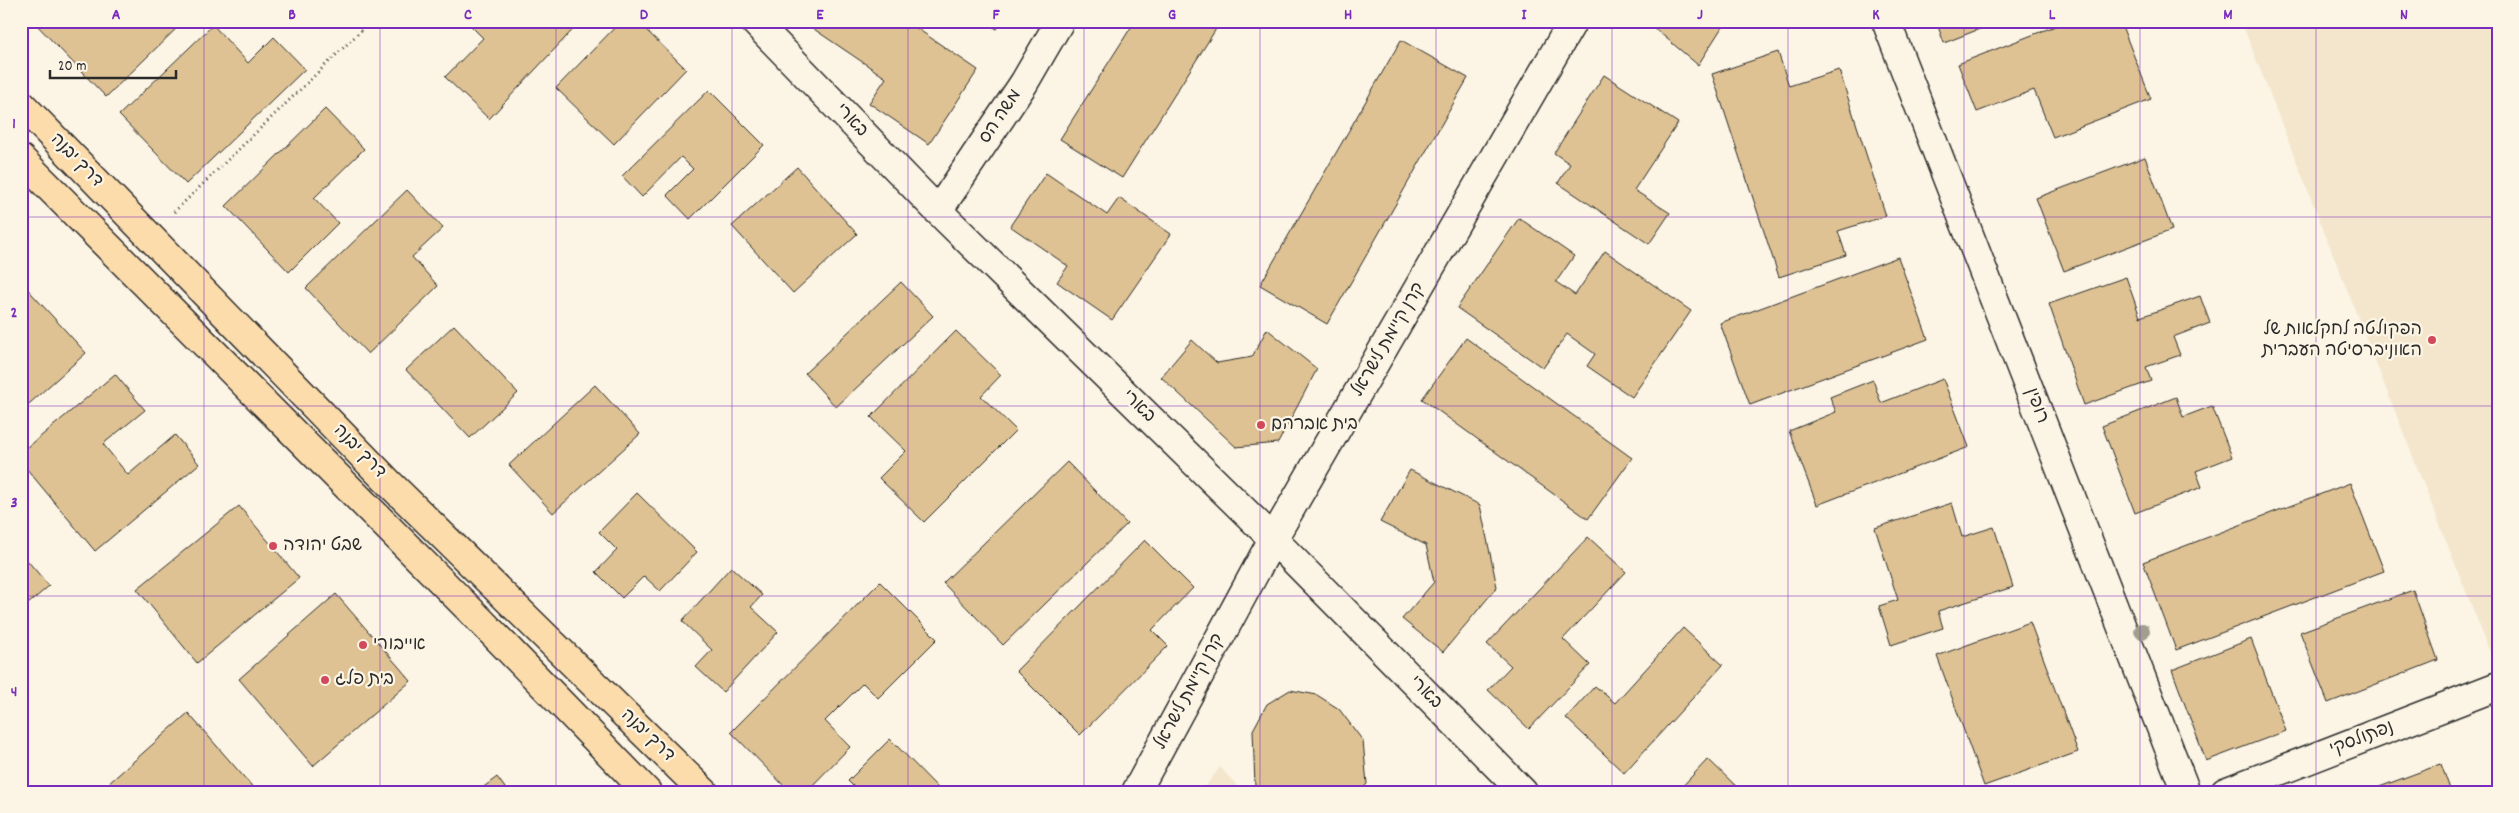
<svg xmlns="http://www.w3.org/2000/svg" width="2519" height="813" font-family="Dekko,'Playpen Sans Hebrew',sans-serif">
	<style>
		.built { fill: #f3e6cc }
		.building { fill: #dec293; stroke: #2b2b2b }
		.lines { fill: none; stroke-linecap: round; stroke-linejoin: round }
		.minor-casing { stroke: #2b2b2b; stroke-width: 31 }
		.primary-casing { stroke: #2b2b2b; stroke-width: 31 }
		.path { stroke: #2b2b2b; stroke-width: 3; stroke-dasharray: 1 4; stroke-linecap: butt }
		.minor { stroke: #fcf5e5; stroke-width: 28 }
		.primary { stroke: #fddcac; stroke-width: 28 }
		.tree { fill: #a09f8d }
		.grid { fill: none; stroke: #7b2cbf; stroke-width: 1; stroke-opacity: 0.55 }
		.poi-dot { fill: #d1495b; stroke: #fcf5e5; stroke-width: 2 }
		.labels { text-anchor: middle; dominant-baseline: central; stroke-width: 4.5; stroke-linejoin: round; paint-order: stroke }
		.street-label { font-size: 18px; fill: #2b2b2b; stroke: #fcf5e5 }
		.poi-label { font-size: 18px; fill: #2b2b2b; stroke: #fcf5e5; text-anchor: start }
		.neatline { fill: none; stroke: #7b2cbf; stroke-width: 2 }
		.grid-label { font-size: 16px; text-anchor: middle; font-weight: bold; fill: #7b2cbf }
	</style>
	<rect width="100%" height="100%" fill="#fcf5e5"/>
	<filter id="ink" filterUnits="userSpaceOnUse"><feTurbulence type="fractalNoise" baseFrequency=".02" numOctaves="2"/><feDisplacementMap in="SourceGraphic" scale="10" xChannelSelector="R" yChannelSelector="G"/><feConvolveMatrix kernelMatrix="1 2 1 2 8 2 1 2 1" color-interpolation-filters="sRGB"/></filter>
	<g filter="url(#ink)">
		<path class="built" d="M2241,21h257v637l-5,2z
			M1220,767l23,25h-42z"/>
		<path class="building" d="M33,21h151l-78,76z
			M466,21h115l-92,98 -44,-42 38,-39z
			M621,21h16l49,48 -72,75 -58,-56z
			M802,21h104l72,49 -49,74 -60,-41 17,-25z
			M983,21h18l-4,8z
			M1135,21h86l-99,157 -62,-39z
			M1646,21h80l-28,44z
			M1936,21h64l-56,22z
			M2068,21h52l31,78 -98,38 -19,-47 -57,22 -19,-48z
			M213,25l35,38 26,-26 31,32 -119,115 -67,-69z
			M1401,40l67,38 -141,246 -67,-39z
			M1778,52l11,34 50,-16 47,146 -48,15 8,24 -67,22 -67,-203z
			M1604,75l74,48 -44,67 36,23 -21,31 -91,-61 12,-19 -16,-11z
			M709,90l55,55 -74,74 -23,-24 26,-26 -12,-12 -39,40 -20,-21z
			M325,109l39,40 -50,49 24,25 -49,49 -63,-66z
			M2145,157l27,73 -108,41 -28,-73z
			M797,167l60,67 -64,59 -61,-67z
			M1046,173l61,42 12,-17 52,36 -59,86 -55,-38 11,-16 -58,-40z
			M407,190l36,38 -31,29 26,29 -70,68 -62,-66z
			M1519,218l55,38 -18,26 19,13 30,-44 86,60 -59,86 -45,-31 8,-12 -28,-20 -24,34 -86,-60z
			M1898,257l30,82 -178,66 -30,-82z
			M2126,277l14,40 60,-21 10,27 -37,14 7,18 -34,12 5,14 -67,24 -35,-101z
			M21,282l65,71 -65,58z
			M901,282l32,34 -97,91 -31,-34z
			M454,325l64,68 -48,45 -64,-68z
			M1267,329l50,40 -39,74 -42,4 -75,-70 31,-37 25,23 35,-6z
			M956,331l45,44 -20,21 35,34 -92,92 -45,-44 27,-27 -35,-34z
			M1466,338l166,120 -44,61 -166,-120z
			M115,374l30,36 -42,34 25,31 47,-40 24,29 -104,87 -74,-89v-9z
			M1943,379l26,68 -152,58 -28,-74 47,-19 -6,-15 43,-17 8,23z
			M595,385l45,49 -87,79 -44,-48z
			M2176,397l7,20 29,-11 20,51 -36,14 6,16 -67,26 -33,-87z
			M1067,462l60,62 -124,121 -60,-62z
			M1410,470l70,35 17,82 -54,65 -41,-33 32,-37 -8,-37 -46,-23z
			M2350,483l34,88 -208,79 -33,-88z
			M637,493l60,59 -37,39 -16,-15 -22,22 -26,-26 21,-22 -18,-18z
			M1952,503l10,34 32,-10 19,60 -75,24 5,17 -52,17 -12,-39 19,-6 -23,-72z
			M239,506l60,72 -102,85 -60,-74z
			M1588,537l38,35 -63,67 27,26 -61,64 -41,-39 23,-24 -24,-22z
			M1145,540l48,48 -41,42 16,16 -88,89 -64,-64z
			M21,553l28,33 -28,24z
			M731,567l31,28 -11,12 27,25 -55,60 -27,-25 16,-17 -30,-29z
			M880,582l57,57 -59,59 -15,-15 -38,38 25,26 -44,45h-16l-59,-60z
			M2413,590l25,70 -110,43 -28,-71z
			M336,594l75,87 -98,85 -74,-87z
			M2030,622l48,130 -94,34 -47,-130z
			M1683,628l40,37 -99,108 -58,-55 29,-32 20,17z
			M2251,639l35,92 -80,30 -34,-91z
			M1290,690l27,5 22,14 24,32 4,43 -8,8h-100l-4,-5 -2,-57 14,-26z
			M188,713l69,79h-158z
			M890,739l52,53h-83l-11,-11z
			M1708,759l34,33h-65z
			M2441,764l10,28h-85z
			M497,777l11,15h-31z
			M1409,784l7,8h-15z"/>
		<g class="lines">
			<defs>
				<path id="minor" d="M754,21l184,190 335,328 250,253
					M1886,21l300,771
					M938,211l86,-128 36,-62
					M1136,792l137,-253 300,-518
					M2225,792l273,-106"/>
				<path id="primary" d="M21,104l368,379 315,309
					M21,159l461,463 165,170"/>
			</defs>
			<use href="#minor" class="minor-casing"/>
			<use href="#primary" class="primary-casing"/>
			<path class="path" d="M174,212l197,-191"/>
			<use href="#minor" class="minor"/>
			<use href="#primary" class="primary"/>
		</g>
		<circle class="tree" cx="2142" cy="631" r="8"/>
	</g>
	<path class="grid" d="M204,21v771M380,21v771M556,21v771M732,21v771M908,21v771M1084,21v771M1260,21v771M1436,21v771M1612,21v771M1788,21v771M1964,21v771M2140,21v771M2316,21v771M21,217h2477M21,406h2477M21,596h2477"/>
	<g class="poi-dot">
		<circle cx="2432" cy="340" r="5"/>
		<circle cx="1261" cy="425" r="5"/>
		<circle cx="273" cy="546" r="5"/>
		<circle cx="363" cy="645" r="5"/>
		<circle cx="325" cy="680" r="5"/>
	</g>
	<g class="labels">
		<g class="street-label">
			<text transform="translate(1001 117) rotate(-56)">משה הס</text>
			<text transform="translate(851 121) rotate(46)">בארי</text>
			<text transform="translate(76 161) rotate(46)">דרך יבנה</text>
			<text transform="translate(1389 340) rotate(-60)">קרן קיימת לישראל</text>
			<text transform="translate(2036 406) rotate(69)">רופין</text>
			<text transform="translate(1138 407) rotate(44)">בארי</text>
			<text transform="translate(359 452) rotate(46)">דרך יבנה</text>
			<text transform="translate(1190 692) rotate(-62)">קרן קיימת לישראל</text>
			<text transform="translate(1425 693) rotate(45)">בארי</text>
			<text transform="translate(647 736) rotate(44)">דרך יבנה</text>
			<text transform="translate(2362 739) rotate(-21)">נפתולסקי</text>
		</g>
		<g class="poi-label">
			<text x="2422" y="330" text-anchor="end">הפקולטה לחקלאות של<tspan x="2422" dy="21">האוניברסיטה העברית</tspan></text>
			<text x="1271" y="425">בית אברהם</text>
			<text x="283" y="546">שבט יהודה</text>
			<text x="373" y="645">אייבורי</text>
			<text x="335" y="680">בית פלג</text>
		</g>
	</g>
	<rect width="2519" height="813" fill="none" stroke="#fcf5e5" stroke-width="55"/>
	<path d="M50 70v8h126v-8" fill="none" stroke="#2b2b2b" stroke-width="2.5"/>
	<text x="58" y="70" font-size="15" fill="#2b2b2b" stroke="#fcf5e5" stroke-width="4" paint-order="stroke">20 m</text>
	<rect x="28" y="28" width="2464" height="758" class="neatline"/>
	<g class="grid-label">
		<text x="116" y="19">A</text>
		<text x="292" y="19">B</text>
		<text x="468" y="19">C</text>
		<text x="644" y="19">D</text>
		<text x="820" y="19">E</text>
		<text x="996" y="19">F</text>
		<text x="1172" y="19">G</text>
		<text x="1348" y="19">H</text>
		<text x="1524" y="19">I</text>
		<text x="1700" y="19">J</text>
		<text x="1876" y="19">K</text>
		<text x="2052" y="19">L</text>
		<text x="2228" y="19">M</text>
		<text x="2404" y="19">N</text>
		<text x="14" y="128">1</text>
		<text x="14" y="317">2</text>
		<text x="14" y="507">3</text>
		<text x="14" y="696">4</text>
	</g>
</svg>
